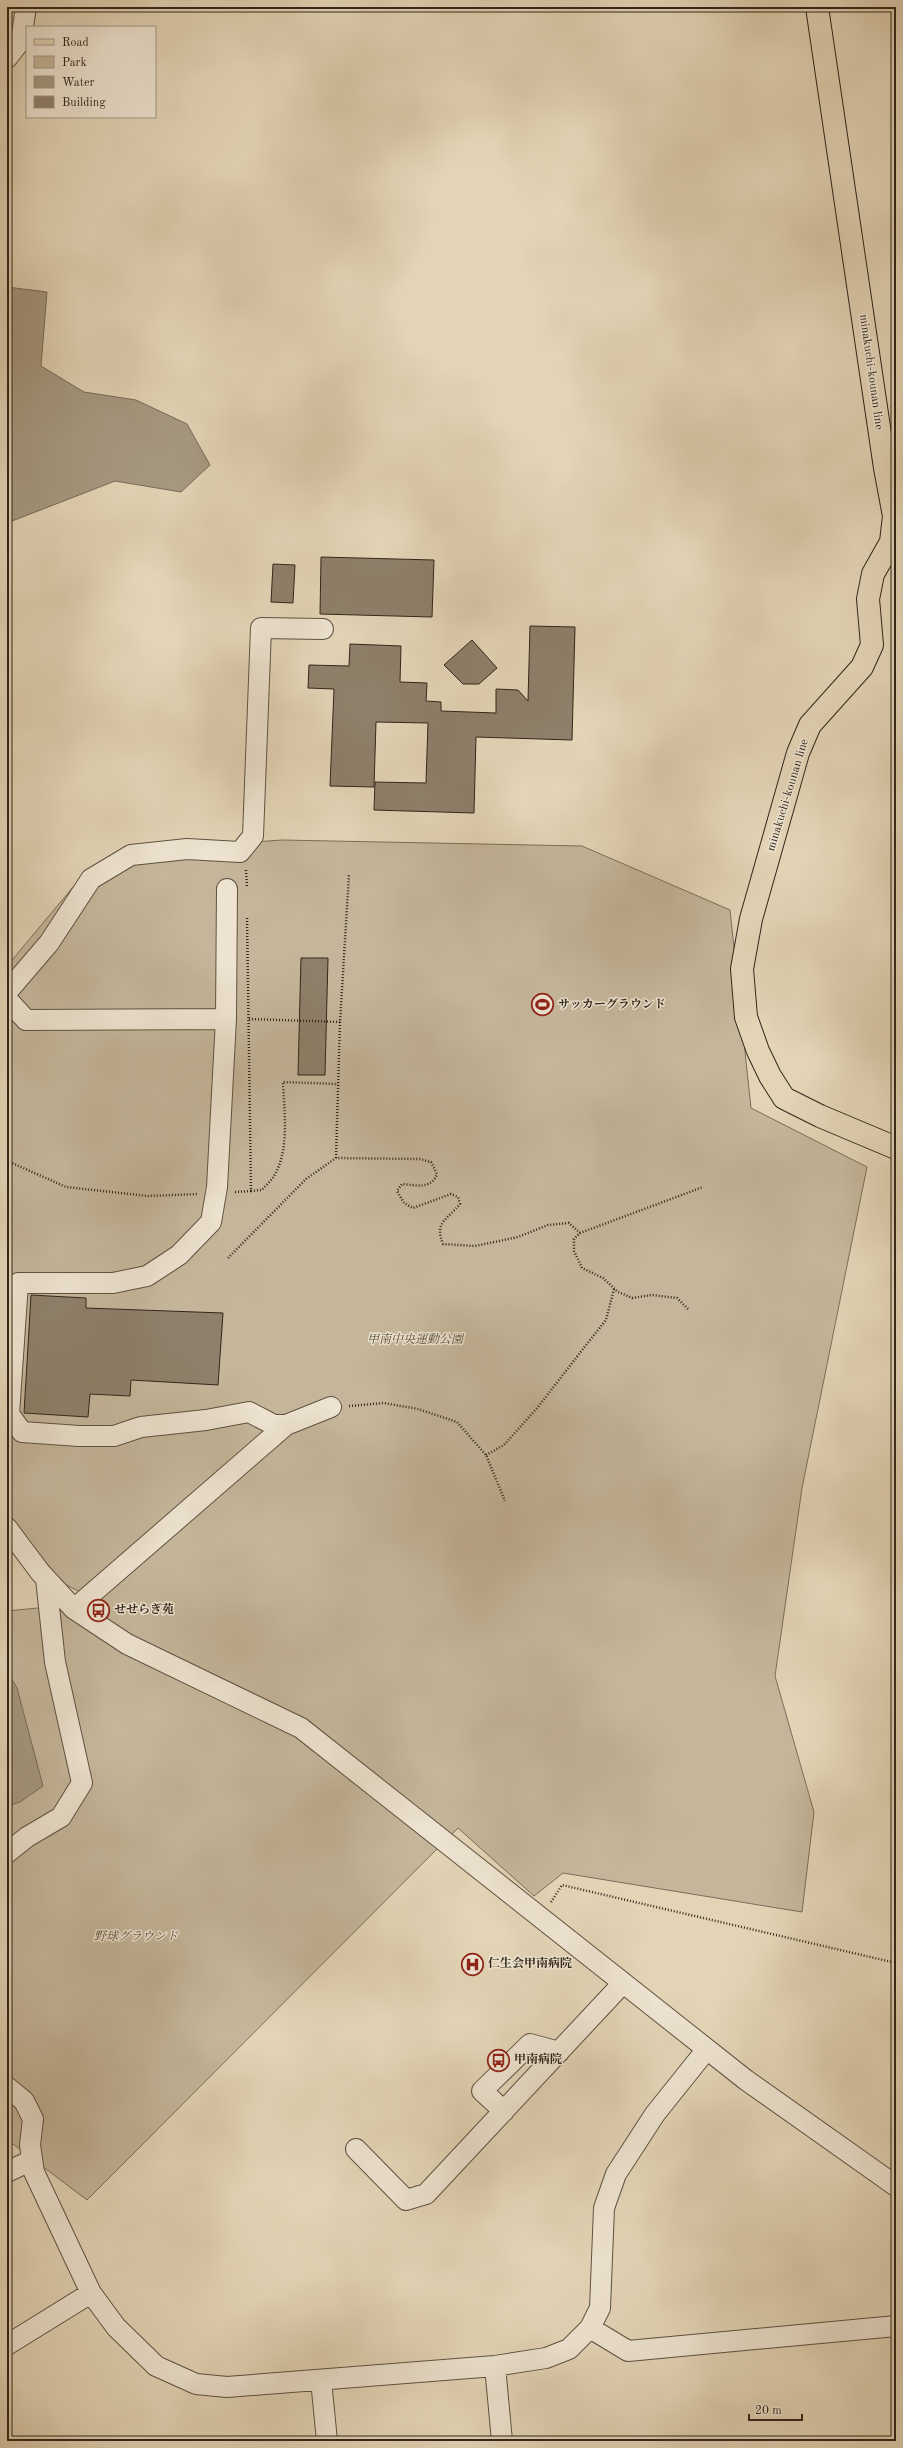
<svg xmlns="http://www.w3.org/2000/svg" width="903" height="2448" font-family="'Old Standard TT','Noto Serif JP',serif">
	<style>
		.green { fill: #c5b69b; stroke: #7b6e5a }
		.water { fill: #a69981; stroke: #776b58 }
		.building { fill: #8e806b; stroke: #31261a }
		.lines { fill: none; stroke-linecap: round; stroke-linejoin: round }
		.minor-casing { stroke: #5e5241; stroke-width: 22 }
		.major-casing { stroke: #31261a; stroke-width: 24 }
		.path { stroke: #31261a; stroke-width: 2.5; stroke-dasharray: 1 2; stroke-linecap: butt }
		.minor { stroke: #ede3d0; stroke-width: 20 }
		.major { stroke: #e3d4b6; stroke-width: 22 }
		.labels { text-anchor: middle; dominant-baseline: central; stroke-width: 3; stroke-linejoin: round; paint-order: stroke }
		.street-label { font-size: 12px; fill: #31261a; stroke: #ede3d0 }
		.poi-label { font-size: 12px; font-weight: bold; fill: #31261a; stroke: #ede3d0; text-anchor: start }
		.park-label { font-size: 12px; font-style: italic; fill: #564a3a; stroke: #ede3d0 }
	</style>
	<rect width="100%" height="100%" fill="#e3d4b6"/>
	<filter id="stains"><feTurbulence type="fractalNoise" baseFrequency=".005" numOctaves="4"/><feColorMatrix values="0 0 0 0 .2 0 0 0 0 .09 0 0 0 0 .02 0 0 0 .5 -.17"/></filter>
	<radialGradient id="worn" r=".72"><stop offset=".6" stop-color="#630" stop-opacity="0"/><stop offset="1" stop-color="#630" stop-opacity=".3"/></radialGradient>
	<path class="green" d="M282,840l300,6 148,64 21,198 116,59 -65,321 -27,188 39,136 -12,100 -239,-39 -29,23 -76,-68 -371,372 -74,-56 -6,3v-536l92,-9 -38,-20 -54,-70v-546l67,-80 51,-35z"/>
	<path class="water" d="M7,287l40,5 -6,74 43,26 52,8 51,24 23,41 -29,27 -66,-11 -108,42z
		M7,1671l10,17 26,98 -23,16 -13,4z"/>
	<path class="building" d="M321,557l113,3 -2,57 -112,-3z
		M273,564l22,1 -2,38 -22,-1z
		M530,626l45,1 -3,113 -96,-3 -2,76 -100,-3 1,-28 51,1 2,-60 -52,-1 -2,65 -44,-1 4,-97 -26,-1 1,-23 40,1 1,-22 51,2 -1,36 27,1 -1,18 15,1v9l55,2v-24l22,1 10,11z
		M472,640l25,28 -18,16h-16l-19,-19z
		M301,958h27l-3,117h-27z
		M31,1295l55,3v10l137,5 -5,72 -87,-5 -1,16 -40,-2 -2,23 -64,-4z"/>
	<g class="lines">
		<defs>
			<path id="minor" d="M7,58l14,-18 5,-33
				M227,889l-1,130 -9,168 -6,35 -32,33 -32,21 -34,7h-95l-9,131 13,18 57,4h35l27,-9 65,-7 43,-8 25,13h12
				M7,992l42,-49 42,-64 40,-24 56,-6 53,3 13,-16 8,-208 62,1
				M7,999l19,21 200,-1
				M7,1528l33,44 34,37 53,35 174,84 445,352 150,106
				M74,1609l212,-184 45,-18
				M7,1853l20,-16 34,-20 21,-34 -27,-121 -9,-83
				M7,2087l17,14 9,18 -3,26 4,27 57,121 25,34 40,39 40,18 31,3 268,-21 51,-8 23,-9 21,-21 10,-20 4,-100 12,-34 39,-60 52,-65
				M504,2111l-22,-20 48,-47 29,8
				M356,2149l50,51 20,-6 197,-211
				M7,2172l25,-12
				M590,2328l38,23 268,-25
				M7,2345l84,-52
				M495,2366l7,75
				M321,2380l6,61"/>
			<path id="major" d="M817,7l68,461 9,48 -3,26 -18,32 -5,25 4,46 -10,22 -52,58 -12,28 -47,166 -9,50 4,48 12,34 12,25 14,22 36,18 76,32"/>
		</defs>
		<use href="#minor" class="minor-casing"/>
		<use href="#major" class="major-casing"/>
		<path class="path" d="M246,870l1,17
			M249,1019l91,3
			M7,1156l5,7 54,24 82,9 50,-2
			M336,1158l4,-136 9,-148
			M251,1191l11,-1c4,-5 9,-9 12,-14 16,-26 10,-66 9,-94l55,2
			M235,1192l16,-1 -4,-275
			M228,1258l78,-79 30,-21 84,1 11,3 6,12c-6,16 -21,11 -35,10l-5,7 7,12 9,5 38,-14 7,3 2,7c-13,16 -26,18 -17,40l32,2 43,-9 30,-12 21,-2 11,10
			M688,1309l-11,-11 -25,-3 -20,3 -4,-2 -10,-4 -15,-14 -21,-10 -8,-17v-12l6,-6 123,-46
			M349,1406l35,-3 34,6 39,13 29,33 19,46
			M486,1455l18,-10 34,-38 45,-58 23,-29 8,-31
			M551,1902l11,-17 334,78"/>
		<use href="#minor" class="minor"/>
		<use href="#major" class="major"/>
	</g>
	<defs>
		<symbol id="stadium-ring" viewBox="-11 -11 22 22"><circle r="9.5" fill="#ede3d0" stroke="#8f2418" stroke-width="1.5"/><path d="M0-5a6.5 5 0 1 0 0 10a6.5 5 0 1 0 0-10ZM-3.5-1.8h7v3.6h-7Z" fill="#8f2418"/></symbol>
		<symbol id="bus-ring" viewBox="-11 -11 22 22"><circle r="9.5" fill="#ede3d0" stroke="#8f2418" stroke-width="1.5"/><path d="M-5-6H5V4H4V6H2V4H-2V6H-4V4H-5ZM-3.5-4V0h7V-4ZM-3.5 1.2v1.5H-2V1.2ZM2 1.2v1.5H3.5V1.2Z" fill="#8f2418"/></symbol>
		<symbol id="hospital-ring" viewBox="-11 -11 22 22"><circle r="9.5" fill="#ede3d0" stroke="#8f2418" stroke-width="1.5"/><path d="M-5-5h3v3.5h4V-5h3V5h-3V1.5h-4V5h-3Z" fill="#8f2418"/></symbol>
	</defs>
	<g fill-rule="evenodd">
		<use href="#stadium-ring" x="530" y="992" width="25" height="25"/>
		<use href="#bus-ring" x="86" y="1598" width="25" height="25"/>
		<use href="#hospital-ring" x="460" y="1952" width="25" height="25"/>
		<use href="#bus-ring" x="486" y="2048" width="25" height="25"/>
	</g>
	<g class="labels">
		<g class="street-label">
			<text transform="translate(871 372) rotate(82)">minakuchi-kounan line</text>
			<text transform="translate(788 795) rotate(-73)">minakuchi-kounan line</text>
		</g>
		<g class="poi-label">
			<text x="558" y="1005">サッカーグラウンド</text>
			<text x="114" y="1610">せせらぎ苑</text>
			<text x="488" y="1964">仁生会甲南病院</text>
			<text x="514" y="2060">甲南病院</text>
		</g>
		<g class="park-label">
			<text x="415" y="1340">甲南中央運動公園</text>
			<text x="136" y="1937">野球グラウンド</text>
		</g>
	</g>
	<rect width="903" height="2448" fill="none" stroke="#e3d4b6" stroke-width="24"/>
	<rect x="8" y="8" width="887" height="2432" fill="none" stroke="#31261a" stroke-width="2"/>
	<rect x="12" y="12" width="879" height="2424" fill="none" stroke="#31261a"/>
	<rect x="26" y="26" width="130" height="92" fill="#ede3d0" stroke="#a29787"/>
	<rect x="34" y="39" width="20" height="6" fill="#e3d4b6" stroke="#a29787"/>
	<text x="62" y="46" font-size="12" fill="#31261a">Road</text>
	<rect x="34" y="56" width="20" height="12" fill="#c5b69b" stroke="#a29787"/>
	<text x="62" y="66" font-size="12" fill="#31261a">Park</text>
	<rect x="34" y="76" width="20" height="12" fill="#a69981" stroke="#a29787"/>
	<text x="62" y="86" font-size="12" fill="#31261a">Water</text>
	<rect x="34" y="96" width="20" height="12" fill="#8e806b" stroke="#a29787"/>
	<text x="62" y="106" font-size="12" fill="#31261a">Building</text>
	<path d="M749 2414v6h53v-6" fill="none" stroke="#31261a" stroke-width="2"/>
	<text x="755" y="2414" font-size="12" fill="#31261a" stroke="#ede3d0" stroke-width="3" paint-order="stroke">20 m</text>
	<rect width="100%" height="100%" filter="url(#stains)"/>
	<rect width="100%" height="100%" fill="url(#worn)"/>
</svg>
